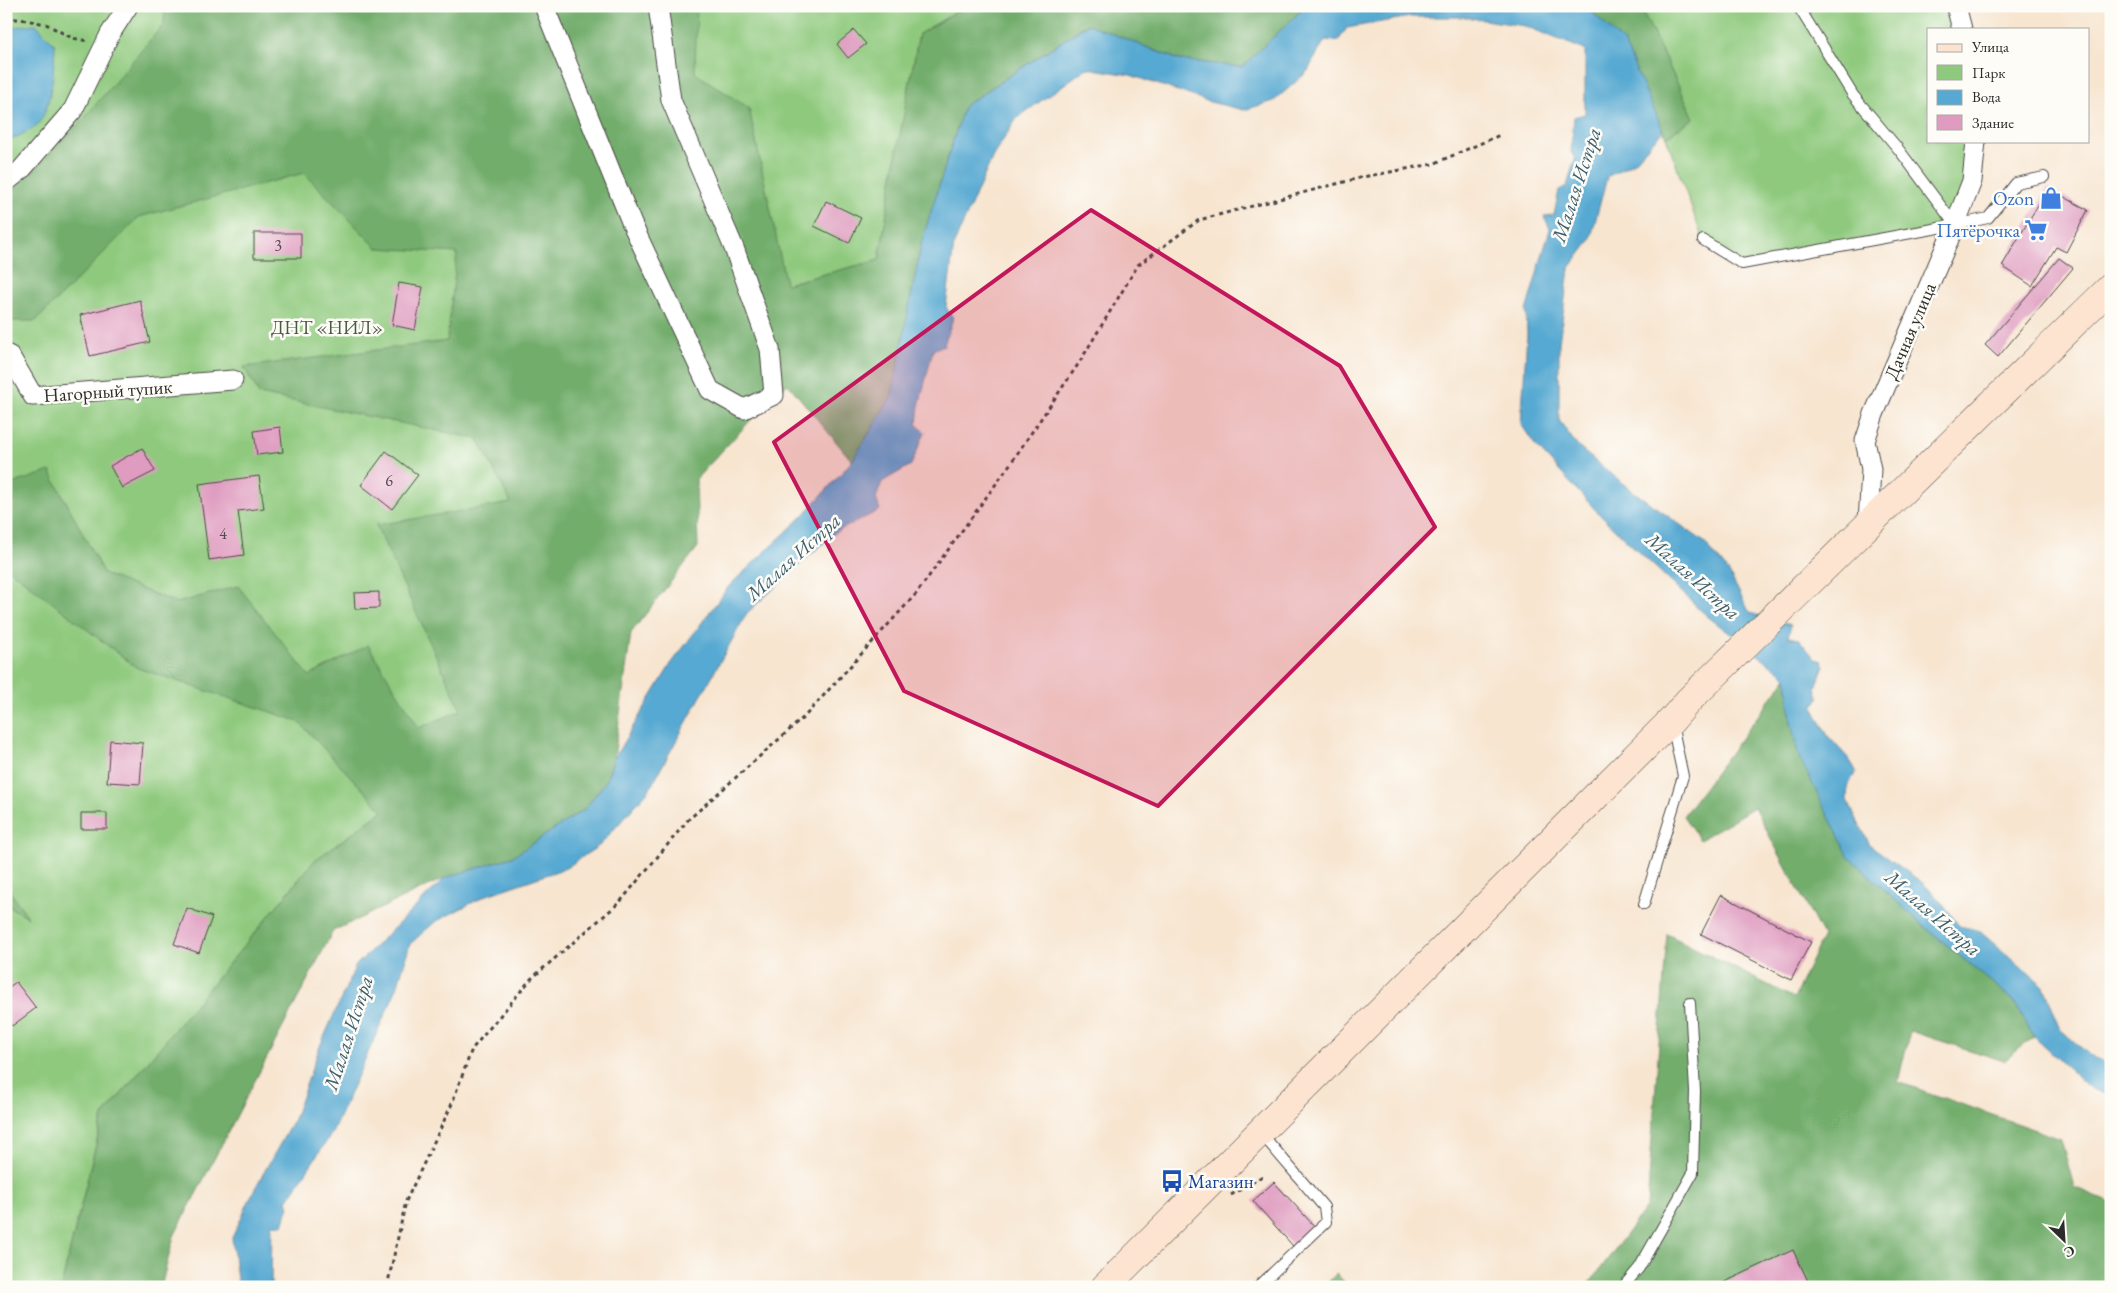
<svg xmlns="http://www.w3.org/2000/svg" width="2117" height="1293" font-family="'EB Garamond',serif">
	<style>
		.green { fill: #8ec97d; stroke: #5c7a54 }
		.forest { fill: #72ad6c; stroke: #4e6c4c }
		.water { fill: #56a9d2; stroke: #406a7e }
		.building { fill: #df9bc0 }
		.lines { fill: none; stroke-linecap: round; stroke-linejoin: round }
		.service-casing { stroke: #4a4744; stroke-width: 12 }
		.minor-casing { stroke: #4a4744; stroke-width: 21 }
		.secondary-casing { stroke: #4a4744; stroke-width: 29 }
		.path { stroke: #4a4744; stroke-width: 3; stroke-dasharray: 4 4; stroke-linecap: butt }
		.service { stroke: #fff; stroke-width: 10 }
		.minor { stroke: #fff; stroke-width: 19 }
		.secondary { stroke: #fde4d0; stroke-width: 28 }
		.marked { fill: #c2185b; fill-opacity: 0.2; stroke: #c2185b; stroke-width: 4; stroke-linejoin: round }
		.labels { text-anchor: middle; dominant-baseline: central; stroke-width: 5; stroke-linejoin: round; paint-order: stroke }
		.number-label { font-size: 16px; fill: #584750 }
		.shop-label { font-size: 19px; fill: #366cbe; stroke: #fdfcf7; text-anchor: end }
		.park-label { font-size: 19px; fill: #495a44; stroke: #fdfcf7 }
		.street-label { font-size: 19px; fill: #2b2b2b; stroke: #fdfcf7 }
		.transit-label { font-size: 19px; fill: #164399; stroke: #fdfcf7; text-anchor: start }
		.water-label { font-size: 20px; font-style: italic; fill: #3c5d6e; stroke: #fdfcf7 }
	</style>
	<rect width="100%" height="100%" fill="#fdfcf7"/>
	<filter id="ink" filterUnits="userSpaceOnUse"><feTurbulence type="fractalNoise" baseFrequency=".02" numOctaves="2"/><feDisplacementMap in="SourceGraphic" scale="10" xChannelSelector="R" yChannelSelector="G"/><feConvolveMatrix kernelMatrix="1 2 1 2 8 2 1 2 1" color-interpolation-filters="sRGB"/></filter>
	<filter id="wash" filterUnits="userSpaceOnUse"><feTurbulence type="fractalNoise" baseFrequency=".0096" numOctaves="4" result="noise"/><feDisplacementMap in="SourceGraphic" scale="20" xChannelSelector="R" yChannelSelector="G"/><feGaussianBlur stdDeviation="1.12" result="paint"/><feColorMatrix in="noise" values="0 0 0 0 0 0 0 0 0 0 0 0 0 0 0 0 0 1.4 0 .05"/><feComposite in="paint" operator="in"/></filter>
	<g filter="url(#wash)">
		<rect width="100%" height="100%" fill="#f7e5d0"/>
		<path class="green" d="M6,6h960l-47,28 -22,117 -18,109 -93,24 -243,411 -228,165 -212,256 -42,171h-55z
			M1640,6h316l6,23h-34v112h48l-21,84 -213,39 -39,-24 -37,-103 28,-19z"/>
		<path class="forest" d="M165,6h532l-2,67 54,35 37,176 93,-24 18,-109 22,-117 47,-28h340l-64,61 -62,-7 -93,-36 -123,82 -42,134 -30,156 -40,65 -64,-77 -14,11 -78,84 2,68 -67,86 -17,125 -8,23 -21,28 -73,48 -67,21 -112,53 -159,305 -13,51h-100l42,-171 212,-256 68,-49 -85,-90 -161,-53 -131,-101v-81l44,-15 54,103 73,29 61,-17 71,90 59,-31 51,83 42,-18 -85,-185 135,-22 -33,-64 -219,-45 -15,-27 203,-26 10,-88 -80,-5 -73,-75 -165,44 -103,104h-30v-122l75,-77 83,-98z
			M1586,6h54l54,112 -28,19 -42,-94z
			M1787,677l4,46 128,199 94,78 21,37 -30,24 -94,-30 -12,51 163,57 13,48 37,16v84h-524l60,-81 20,-272 127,64 29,-62 -69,-129 -54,33 -17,-24z
			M6,886l22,31 -22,-12z
			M1336,1274l14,13h-26z"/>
		<path class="water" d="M1306,6h280l38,37 39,87 -29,32 -27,15 -17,64 -21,28 -10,74v77l19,27 52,42 73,52 25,30 22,42 41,12 -3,12 11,2 16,20 7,2 2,5 -8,21 3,10 -6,10 15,29 21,23 7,13 -8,13 -1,15 23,45 54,39 20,21 15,21 19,4 66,56 17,44 32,28 18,7v31l-20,-7 -57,-52 -21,-37 -94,-78 -70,-65 -50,-100 -8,-34 -4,-46 -80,-61 -103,-97 -69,-74 -14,-21 6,-90 -1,-23 24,-82 -6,-13 10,-1 5,-25 8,-4 8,-27 -4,-7 3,-35 11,-3v-64l-60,-24 -61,-9h-54l-63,11 -9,13 -13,-1 -18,32 -33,29 -30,9 -34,-8 -80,-27 -43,-7 -70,50 -24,38 -39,88 -8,63 7,11 -9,27 -11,5 -14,56 -2,19 8,7 -14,33 -29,17 -6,16 4,12 -44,22 -89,81 -98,177 -49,55 -34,23 -79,27 -52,27 -25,22 -13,44 -65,145 -45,68 2,5 -6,19 -11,-1 -1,63h-33l-6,-49 22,-48 40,-71 26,-73 36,-81 89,-87 67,-21 73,-48 21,-28 8,-23 57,-94 58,-78 75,-71 48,-54 40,-65 30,-156 42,-134 124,-82 91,36 63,7z
			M36,24l19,21c-1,21 -3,64 -18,80 -7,7 -22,12 -31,17v-114z"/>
		<g id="blocks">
			<path class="building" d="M854,30l12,14 -18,14 -11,-14z
				M2048,188l40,22 -22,42 -10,-5 -24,39 -30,-20z
				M826,201l35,17 -12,25 -35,-17z
				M254,233h47v25h-47z
				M2059,258l14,10 -75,89 -13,-12z
				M399,283l24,4 -8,43 -23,-5z
				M140,300l10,42 -60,14 -10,-41z
				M280,427l3,25 -26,3 -3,-24z
				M142,448l13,23 -33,17 -12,-22z
				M386,451l32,24 -26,34 -31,-24z
				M259,476l5,32 -26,3 6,44 -35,5 -10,-76z
				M379,592v16l-24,1 -1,-16z
				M110,740l33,3 -3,41 -33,-2z
				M81,813h26v16h-26z
				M1721,895l90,47 -20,38 -90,-46z
				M187,908l25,9 -13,36 -25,-9z
				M16,982l20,26 -24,18 -6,-8v-29z
				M1274,1182l41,45 -22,19 -40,-45z
				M1793,1250l18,37h-97z"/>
		</g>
	</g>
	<g filter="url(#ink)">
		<use href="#blocks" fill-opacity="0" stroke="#4a4744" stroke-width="1"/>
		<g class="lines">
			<defs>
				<path id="service" d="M1955,225l33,-7 28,-35 28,-6
					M1703,240l39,24 213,-39 -55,-74 -47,-56 -55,-89
					M1644,904l39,-128 -11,-52
					M1258,1287l68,-65 -2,-15 -64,-75
					M1623,1287l16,-19 54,-95 2,-82 -5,-88"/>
				<path id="minor" d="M544,6l88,218 78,166 34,19 30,-14 -4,-46 -36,-101 -63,-148 -13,-94
					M1956,6l6,23
					M6,182l15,-12 52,-60 37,-76 18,-28
					M6,354l4,2 23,40 200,-16
					M1868,524l3,-55 -6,-28 9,-27 81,-189 17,-44 4,-40"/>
				<path id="secondary" d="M1105,1287l567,-567 16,-19 423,-414"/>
			</defs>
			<use href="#service" class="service-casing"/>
			<use href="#minor" class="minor-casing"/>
			<use href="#secondary" class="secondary-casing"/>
			<path class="path" d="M6,19h14l26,5 26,14 16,3
				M1231,1195l32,-19
				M387,1287l19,-86 45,-95 21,-57 59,-70 89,-77 68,-82 116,-103 112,-123 90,-124 73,-107 59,-98 61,-45 164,-43 70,-13 67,-29"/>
			<use href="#service" class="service"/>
			<use href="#minor" class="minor"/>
			<use href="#secondary" class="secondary"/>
		</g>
	</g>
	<path class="marked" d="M1091,210l249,156 95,161 -277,279 -254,-115 -130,-249z"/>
	<defs>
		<symbol id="shop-bare" viewBox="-9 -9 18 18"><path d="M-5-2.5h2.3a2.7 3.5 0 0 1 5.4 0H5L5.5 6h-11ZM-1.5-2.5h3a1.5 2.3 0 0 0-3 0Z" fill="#3f7fe0" stroke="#fdfcf7" stroke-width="2.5" paint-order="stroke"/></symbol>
		<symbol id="supermarket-bare" viewBox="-9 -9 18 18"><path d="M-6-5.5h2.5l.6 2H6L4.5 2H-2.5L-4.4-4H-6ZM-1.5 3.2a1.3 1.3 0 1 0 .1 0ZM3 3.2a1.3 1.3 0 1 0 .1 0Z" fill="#3f7fe0" stroke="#fdfcf7" stroke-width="2.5" paint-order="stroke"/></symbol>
		<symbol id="bus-bare" viewBox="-9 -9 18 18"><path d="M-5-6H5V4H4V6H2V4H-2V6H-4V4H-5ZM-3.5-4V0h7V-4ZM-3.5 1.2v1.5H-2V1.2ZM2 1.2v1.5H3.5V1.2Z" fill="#1a4fb4" stroke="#fdfcf7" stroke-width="2.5" paint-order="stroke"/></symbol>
	</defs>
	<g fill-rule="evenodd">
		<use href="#shop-bare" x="2035" y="182" width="32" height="32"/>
		<use href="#supermarket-bare" x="2020" y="214" width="32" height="32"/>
		<use href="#bus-bare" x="1156" y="1165" width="32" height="32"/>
	</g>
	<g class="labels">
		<g class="number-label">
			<text x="278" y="245">3</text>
			<text x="389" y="480">6</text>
			<text x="223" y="533">4</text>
		</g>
		<g class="shop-label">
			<text x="2034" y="198">Ozon</text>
			<text x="2020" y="230">Пятёрочка</text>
		</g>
		<g class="park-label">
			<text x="327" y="327">ДНТ «НИЛ»</text>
		</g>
		<g class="street-label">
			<text transform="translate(1910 331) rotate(-67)">Дачная улица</text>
			<text transform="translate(108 391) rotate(-4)">Нагорный тупик</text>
		</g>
		<g class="transit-label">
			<text x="1188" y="1181">Магазин</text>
		</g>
		<g class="water-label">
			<text transform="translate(1576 185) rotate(-72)">Малая Истра</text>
			<text transform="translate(793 557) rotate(-42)">Малая Истра</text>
			<text transform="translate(1693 576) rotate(42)">Малая Истра</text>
			<text transform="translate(1933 913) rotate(41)">Малая Истра</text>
			<text transform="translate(348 1033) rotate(-72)">Малая Истра</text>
		</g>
	</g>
	<rect width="2117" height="1293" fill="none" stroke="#fdfcf7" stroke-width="25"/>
	<rect x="1927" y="28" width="162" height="115" fill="#fdfcf7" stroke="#a9a8a5"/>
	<rect x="1937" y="44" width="25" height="8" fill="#fde4d0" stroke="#a9a8a5"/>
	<text x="1972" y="52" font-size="15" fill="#2b2b2b">Улица</text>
	<rect x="1937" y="65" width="25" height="15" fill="#8ec97d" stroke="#a9a8a5"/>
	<text x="1972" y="78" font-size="15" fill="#2b2b2b">Парк</text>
	<rect x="1937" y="90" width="25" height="15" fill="#56a9d2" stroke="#a9a8a5"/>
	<text x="1972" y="102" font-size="15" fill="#2b2b2b">Вода</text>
	<rect x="1937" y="115" width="25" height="15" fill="#df9bc0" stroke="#a9a8a5"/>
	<text x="1972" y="128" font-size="15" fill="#2b2b2b">Здание</text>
	<g transform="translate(2064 1240) rotate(155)" stroke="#fdfcf7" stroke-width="4" paint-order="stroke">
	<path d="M0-4L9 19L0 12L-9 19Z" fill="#2b2b2b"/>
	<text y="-8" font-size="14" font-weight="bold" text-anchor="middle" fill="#2b2b2b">С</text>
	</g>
</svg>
